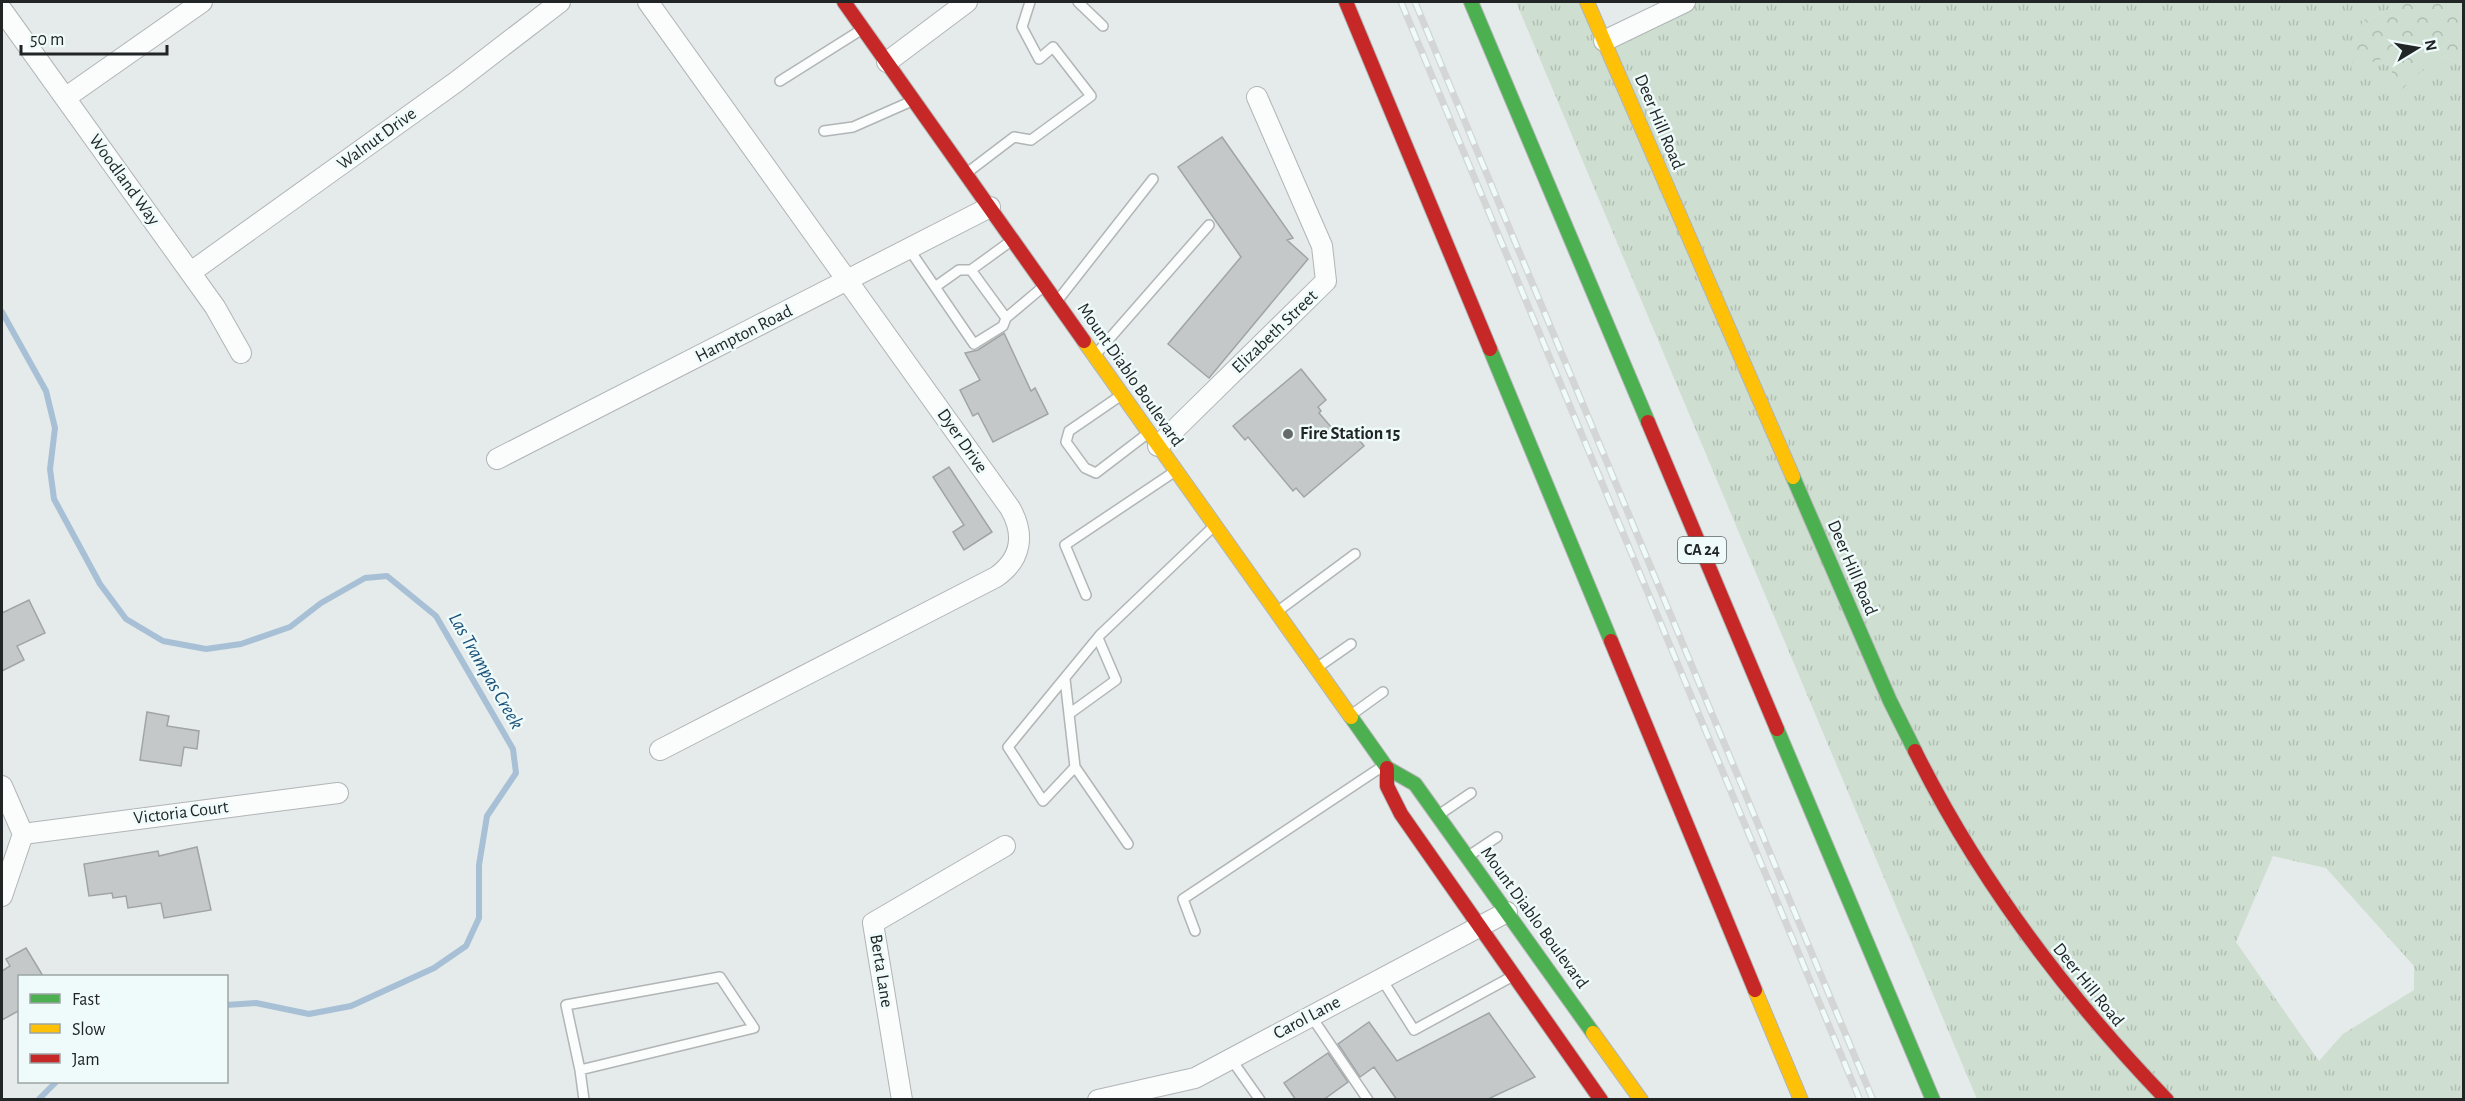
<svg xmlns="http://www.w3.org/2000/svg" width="2465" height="1101" font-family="'Alegreya Sans',sans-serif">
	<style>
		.grass { fill: url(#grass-tufts); fill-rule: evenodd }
		.forest { fill: url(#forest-crowns) }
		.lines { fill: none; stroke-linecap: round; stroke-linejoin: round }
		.stream { stroke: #a7c0d5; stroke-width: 6 }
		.building { fill: #c5c8c8; stroke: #a0a4a4; stroke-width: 1.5 }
		.lane-casing { stroke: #b1b5b5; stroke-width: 12 }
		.street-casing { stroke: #b1b5b5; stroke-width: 22 }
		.fast-casing { stroke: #b1b5b5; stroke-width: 16 }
		.slow-casing { stroke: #b1b5b5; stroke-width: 16 }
		.jam-casing { stroke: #b1b5b5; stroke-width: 16 }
		.lane { stroke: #fbfcfc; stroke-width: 9 }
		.street { stroke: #fbfcfc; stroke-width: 20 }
		.fast { stroke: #4caf50; stroke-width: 14 }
		.slow { stroke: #ffc107; stroke-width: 14 }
		.jam { stroke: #c62828; stroke-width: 14 }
		.rail-casing { stroke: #d3d6d5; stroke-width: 7 }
		.rail { stroke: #effafa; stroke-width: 4.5; stroke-dasharray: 14; stroke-linecap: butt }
		.poi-dot { fill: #666a6a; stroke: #effafa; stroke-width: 2 }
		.labels { text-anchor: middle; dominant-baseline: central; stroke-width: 5; stroke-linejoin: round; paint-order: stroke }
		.shield { fill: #effafa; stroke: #5f6565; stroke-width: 1.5 }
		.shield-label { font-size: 16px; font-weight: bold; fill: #212525 }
		.street-label { font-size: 18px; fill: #212525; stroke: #effafa }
		.poi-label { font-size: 18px; font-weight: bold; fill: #212525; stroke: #effafa; text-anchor: start }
		.water-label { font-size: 20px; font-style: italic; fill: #1c527a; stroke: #effafa }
	</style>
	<defs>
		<pattern id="grass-tufts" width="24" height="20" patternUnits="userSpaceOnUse" patternTransform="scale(1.5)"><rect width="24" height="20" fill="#ceded0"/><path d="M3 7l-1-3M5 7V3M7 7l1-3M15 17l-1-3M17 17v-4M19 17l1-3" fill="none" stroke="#b1beb2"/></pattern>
		<pattern id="forest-crowns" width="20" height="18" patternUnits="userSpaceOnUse" patternTransform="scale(1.5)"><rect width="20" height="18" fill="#ceded0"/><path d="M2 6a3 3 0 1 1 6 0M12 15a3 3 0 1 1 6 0" fill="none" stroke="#b1beb2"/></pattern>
	</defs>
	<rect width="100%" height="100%" fill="#e5eaea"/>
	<path class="grass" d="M1516,2h71l18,39 80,-39h718l-41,21 26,34 9,36 41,-38 25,9v1035h-486zM2273,856l53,12 88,98v24l-71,44 -24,27 -83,-119z"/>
	<path class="forest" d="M2403,2h60v62l-25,-9 -41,39 -9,-37 -37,12 11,-46z"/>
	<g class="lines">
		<path class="stream" d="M2,312l44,79 9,37 -5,41 4,30 46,85 26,35 37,22 43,8 35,-5 49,-17 31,-24 44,-25 22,-2 49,40 77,133 3,24 -29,43 -8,49v53l-13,28 -32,22 -83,38 -42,8 -53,-11 -30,2
			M38,1100l18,-18"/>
	</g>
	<path class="building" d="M1222,137l71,101 -6,2 21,19 -99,119 -41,-34 73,-87 -63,-90z
		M1004,333l27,58 4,-3 13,26 -55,28 -15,-29 -5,3 -13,-26 20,-10 -15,-27 13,-3z
		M1301,369l25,31 -8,7 3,4 -2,2 24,28 10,-9 11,14 -60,51 -8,-9 -3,3 -45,-54 -3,3 -12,-14z
		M949,467l43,65 -28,18 -11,-18 11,-7 -31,-48z
		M29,600l16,33 -28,13 7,14 -22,11v-58z
		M147,712l22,4 -2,10 32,5 -2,18 -13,-2 -3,19 -41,-6z
		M197,847l14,63 -47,8 -3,-15 -33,5 -2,-12 -13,2 -1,-5 -23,3 -5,-32 74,-13 1,5z
		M26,948l17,28h-23v34l-18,10v-49l8,-5 -4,-7z
		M1489,1013l46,64 -49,23h-89l-23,-33 -14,10 -22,-33 31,-22 28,39z
		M1328,1053l20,29 -25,18h-27l-12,-17z"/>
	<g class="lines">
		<defs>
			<path id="lane" d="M1078,2l25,24
				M780,81l81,-51
				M824,131l29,-4 59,-26
				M968,172l46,-35 17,3 60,-44 -38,-49 -14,12 -17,-32 8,-25
				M909,249l65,95 29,-18 3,-8 38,-32
				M971,270l35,48
				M935,287l24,-17h12l40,-29
				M1058,300l95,-121
				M1096,354l113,-129
				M1120,396l-51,35 -3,11 19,26 11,5 51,-39
				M1086,595l-21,-50 109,-73
				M1278,611l77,-57
				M1318,667l33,-23
				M1065,679l10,88 -32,34 -35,-54 92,-112 113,-108
				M1069,714l47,-34 -18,-42
				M1351,715l32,-23
				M1075,767l53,77
				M1440,814l31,-21
				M1470,855l27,-18
				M1195,931l-12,-32 200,-133
				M1381,978l33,52 99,-54
				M1311,1016l57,84
				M1231,1059l29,41
				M580,1070l174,-42 -34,-51 -154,28 14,65 4,30"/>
			<path id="street" d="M648,2l362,506c15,26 12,51 -14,69l-336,173
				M2,10l213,297 26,46
				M1604,41l81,-39
				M887,62l80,-60
				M65,98l137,-96
				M191,272l265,-190 104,-80
				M1158,446l168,-165 -4,-35 -65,-149
				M497,459l493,-252
				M2,786l21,48 -21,62
				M23,834l315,-41
				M902,1100l-29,-177 132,-77
				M1098,1100l97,-22 312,-166"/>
			<path id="fast" d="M1471,2l177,420
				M1490,349l121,292
				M1793,477l97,224 25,50
				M1351,717l36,51 28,16 178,249
				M1777,729l156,371"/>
			<path id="slow" d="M1587,2l206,475
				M1084,341l267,376
				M1755,990l46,110
				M1593,1033l48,67"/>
			<path id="jam" d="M844,2l240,339
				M1346,2l144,347
				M1648,422l129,307
				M1611,641l144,349
				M1915,751c64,129 152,245 252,349
				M1387,768v18l14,28 200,286"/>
		</defs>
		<use href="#lane" class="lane-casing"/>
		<use href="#street" class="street-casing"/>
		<use href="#fast" class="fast-casing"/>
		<use href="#slow" class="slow-casing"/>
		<use href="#jam" class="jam-casing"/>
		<use href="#lane" class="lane"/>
		<use href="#street" class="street"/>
		<use href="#fast" class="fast"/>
		<use href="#slow" class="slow"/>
		<use href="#jam" class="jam"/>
		<defs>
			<path id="rail" d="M1401,2l459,1098
				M1415,2l458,1098"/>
		</defs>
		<use href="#rail" class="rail-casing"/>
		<use href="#rail" class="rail"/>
	</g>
	<circle class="poi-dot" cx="1288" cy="434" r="6"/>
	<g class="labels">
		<rect class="shield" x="1678" y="537" width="48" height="26" rx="4.5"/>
		<g class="shield-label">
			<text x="1702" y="550">CA 24</text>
		</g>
		<g class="street-label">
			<text transform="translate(1659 122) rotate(67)">Deer Hill Road</text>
			<text transform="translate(377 139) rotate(-36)">Walnut Drive</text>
			<text transform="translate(124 180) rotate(54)">Woodland Way</text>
			<text transform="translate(1275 332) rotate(-44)">Elizabeth Street</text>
			<text transform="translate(744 334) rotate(-27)">Hampton Road</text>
			<text transform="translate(1130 375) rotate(55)">Mount Diablo Boulevard</text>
			<text transform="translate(962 441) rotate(55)">Dyer Drive</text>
			<text transform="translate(1852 568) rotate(67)">Deer Hill Road</text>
			<text transform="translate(181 813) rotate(-7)">Victoria Court</text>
			<text transform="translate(1534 918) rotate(54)">Mount Diablo Boulevard</text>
			<text transform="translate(881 971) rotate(81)">Berta Lane</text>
			<text transform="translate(2088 985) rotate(51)">Deer Hill Road</text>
			<text transform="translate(1307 1018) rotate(-28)">Carol Lane</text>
		</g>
		<g class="poi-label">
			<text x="1300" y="434">Fire Station 15</text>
		</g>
		<g class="water-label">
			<text transform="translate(486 671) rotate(60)">Las Trampas Creek</text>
		</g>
	</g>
	<rect width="2465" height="1101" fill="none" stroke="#212525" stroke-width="6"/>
	<rect x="18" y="975" width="210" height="108" fill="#effafa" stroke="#9da5a5" stroke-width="1.5"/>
	<rect x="30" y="994" width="30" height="9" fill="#4caf50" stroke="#9da5a5" stroke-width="1.5"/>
	<text x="72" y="1005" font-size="18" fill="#212525">Fast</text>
	<rect x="30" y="1024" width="30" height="9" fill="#ffc107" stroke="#9da5a5" stroke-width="1.5"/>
	<text x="72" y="1035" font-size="18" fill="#212525">Slow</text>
	<rect x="30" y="1054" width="30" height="9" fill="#c62828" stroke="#9da5a5" stroke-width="1.5"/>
	<text x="72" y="1065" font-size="18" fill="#212525">Jam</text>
	<g transform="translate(2417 48) rotate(79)" stroke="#effafa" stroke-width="4.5" paint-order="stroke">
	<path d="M0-4.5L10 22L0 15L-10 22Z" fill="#212525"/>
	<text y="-9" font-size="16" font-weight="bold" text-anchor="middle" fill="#212525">N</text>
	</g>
	<path d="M21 45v9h146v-9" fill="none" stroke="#212525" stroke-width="3"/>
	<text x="30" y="45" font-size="18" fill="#212525" stroke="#effafa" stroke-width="4.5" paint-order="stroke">50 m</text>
</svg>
